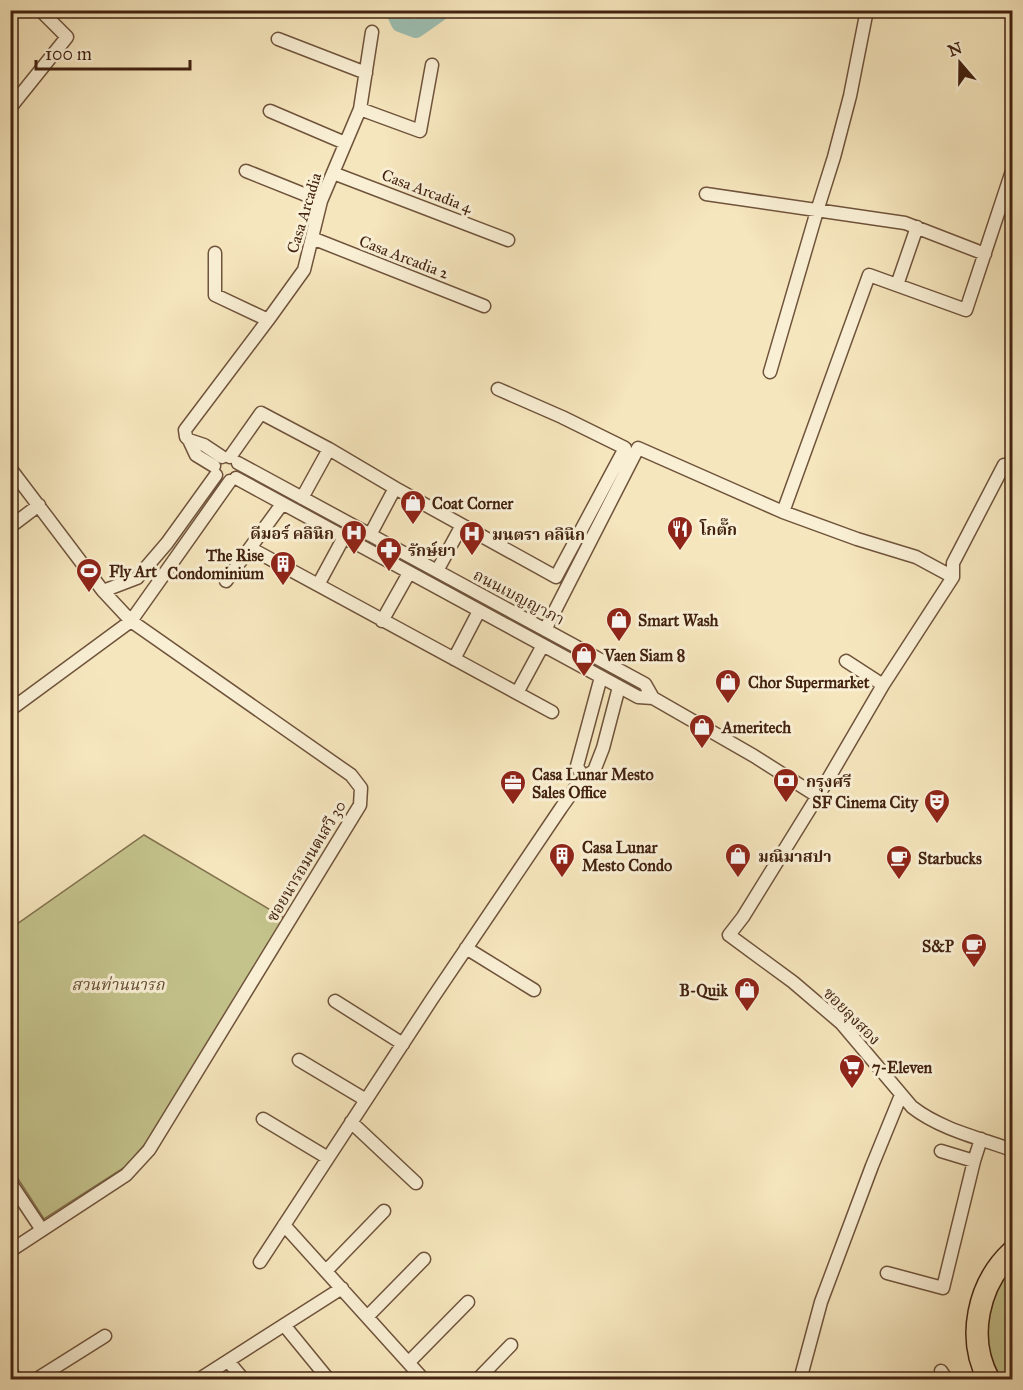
<svg xmlns="http://www.w3.org/2000/svg" width="1023" height="1390" font-family="'IM FELL Great Primer','Noto Serif Thai',serif">
	<style>
		.green { fill: #c4c38c; stroke: #83724e; stroke-width: 1.5 }
		.lines { fill: none; stroke-linecap: round; stroke-linejoin: round }
		.river { stroke: #9dbfb3; stroke-width: 18 }
		.street-casing { stroke: #6f533b; stroke-width: 15 }
		.highway-casing { stroke: #422210; stroke-width: 24 }
		.street { stroke: #f9efd4; stroke-width: 12 }
		.highway { stroke: #f6e6bd; stroke-width: 21 }
		.labels { text-anchor: middle; dominant-baseline: central; stroke-width: 6; stroke-linejoin: round; paint-order: stroke }
		.street-label { font-size: 16px; fill: #422210; stroke: #f9efd4 }
		.poi-label { font-size: 16px; font-weight: bold; fill: #422210; stroke: #f9efd4; text-anchor: start }
		.park-label { font-size: 16px; font-style: italic; fill: #624a2f; stroke: #f9efd4 }
	</style>
	<rect width="100%" height="100%" fill="#f6e6bd"/>
	<filter id="stains"><feTurbulence type="fractalNoise" baseFrequency=".00333" numOctaves="4"/><feColorMatrix values="0 0 0 0 .2 0 0 0 0 .09 0 0 0 0 .02 0 0 0 .5 -.17"/></filter>
	<radialGradient id="worn" r=".72"><stop offset=".6" stop-color="#630" stop-opacity="0"/><stop offset="1" stop-color="#630" stop-opacity=".3"/></radialGradient>
	<path class="green" d="M144,835l140,83 -138,225 -21,24 -81,52 -33,-51 -1,-239z
		M1012,1264v115l-10,1c-16,-26 -21,-60 -8,-88 5,-10 13,-19 18,-28z"/>
	<g class="lines">
		<path class="river" d="M394,10l6,13 16,6 27,-19"/>
		<defs>
			<path id="street" d="M278,39l88,34
				M10,108l57,-71 -27,-27
				M360,109l60,22 12,-66
				M270,111l75,32
				M246,171l75,30
				M333,173l175,67
				M706,194l199,29 80,31
				M312,238l172,68
				M215,253v42l53,25
				M897,285l20,-58
				M770,372l47,-161 17,-54 16,-61 17,-86
				M189,440l15,5 18,12
				M230,457l31,-44 68,36 66,39 161,89 69,-129 -63,-31 -64,-28
				M238,463l407,221 8,14
				M1004,465l-51,98v14l-70,108 -56,96 -84,136 -14,18 64,47 48,41 71,84c28,22 67,31 100,43
				M214,466l-18,-11 -7,-15 -3,-3 -1,-7 83,-110 36,-50 17,-69 39,-92 12,-77
				M10,468l93,123 28,30 220,154 10,13 -1,17 -211,345 -23,25 -116,76
				M236,478l402,219 15,1 101,58 63,40
				M302,498l27,-49
				M783,512l86,-237 97,35 46,-139
				M10,527l29,-22
				M370,535l25,-47
				M250,548l302,164
				M437,571l25,-46
				M226,581l56,-77
				M318,585l26,-48
				M103,591l34,-13 30,-35 49,-68
				M382,621l27,-48
				M545,630l93,-182 145,64 74,27 59,18 37,20
				M454,659l25,-48
				M846,661l37,24
				M517,693l26,-48
				M10,710l121,-89 99,-140
				M583,777l-6,-11 24,-89
				M466,948l68,42
				M335,1001l68,43
				M299,1060l67,40
				M263,1119l65,39
				M351,1122l65,61
				M941,1151l33,10
				M10,1182l32,48
				M284,1225l140,155
				M260,1262l172,-263 129,-191 22,-31 11,-6 9,-23 16,-61
				M326,1271l58,-60
				M887,1273l56,15 31,-127 7,-22
				M368,1316l56,-57
				M284,1325l45,55
				M228,1361l16,19
				M409,1362l59,-60
				M10,1371l7,9
				M941,1371l6,9
				M35,1380l70,-44
				M198,1380l144,-92
				M477,1380l34,-35
				M800,1380l21,-78 51,-136 29,-71"/>
			<path id="highway" d="M989,1380c-23,-42 -11,-96 23,-128"/>
		</defs>
		<use href="#street" class="street-casing"/>
		<use href="#highway" class="highway-casing"/>
		<use href="#street" class="street"/>
		<use href="#highway" class="highway"/>
	</g>
	<defs>
		<symbol id="shop-pin" viewBox="-11 -11 22 30"><path d="M0 17L-7.5 6A9.5 9.5 0 1 1 7.5 6Z" fill="#8f2418" stroke="#f9efd4"/><path d="M-5-2.5h2.3a2.7 3.5 0 0 1 5.4 0H5L5.5 6h-11ZM-1.5-2.5h3a1.5 2.3 0 0 0-3 0Z" fill="#fff"/></symbol>
		<symbol id="restaurant-pin" viewBox="-11 -11 22 30"><path d="M0 17L-7.5 6A9.5 9.5 0 1 1 7.5 6Z" fill="#8f2418" stroke="#f9efd4"/><path d="M-5-6h1v4h1v-4h1v4h1v-4h1v5L-1.5 .5V6h-2V.5L-5-1ZM5-6V6H3V1.5H1.5Q1.5-4 5-6Z" fill="#fff"/></symbol>
		<symbol id="hospital-pin" viewBox="-11 -11 22 30"><path d="M0 17L-7.5 6A9.5 9.5 0 1 1 7.5 6Z" fill="#8f2418" stroke="#f9efd4"/><path d="M-5-5h3v3.5h4V-5h3V5h-3V1.5h-4V5h-3Z" fill="#fff"/></symbol>
		<symbol id="pharmacy-pin" viewBox="-11 -11 22 30"><path d="M0 17L-7.5 6A9.5 9.5 0 1 1 7.5 6Z" fill="#8f2418" stroke="#f9efd4"/><path d="M-2-6h4v4h4v4h-4v4h-4v-4h-4v-4h4Z" fill="#fff"/></symbol>
		<symbol id="building-pin" viewBox="-11 -11 22 30"><path d="M0 17L-7.5 6A9.5 9.5 0 1 1 7.5 6Z" fill="#8f2418" stroke="#f9efd4"/><path d="M-4-6H4V6H1V3H-1V6H-4ZM-2.5-4.3h1.7v1.8h-1.7ZM.8-4.3h1.7v1.8H.8ZM-2.5-1h1.7V.8h-1.7ZM.8-1h1.7V.8H.8Z" fill="#fff"/></symbol>
		<symbol id="stadium-pin" viewBox="-11 -11 22 30"><path d="M0 17L-7.5 6A9.5 9.5 0 1 1 7.5 6Z" fill="#8f2418" stroke="#f9efd4"/><path d="M0-5a6.5 5 0 1 0 0 10a6.5 5 0 1 0 0-10ZM-3.5-1.8h7v3.6h-7Z" fill="#fff"/></symbol>
		<symbol id="bank-pin" viewBox="-11 -11 22 30"><path d="M0 17L-7.5 6A9.5 9.5 0 1 1 7.5 6Z" fill="#8f2418" stroke="#f9efd4"/><path d="M-6-4H6V4H-6ZM0-2.3a2.3 2.3 0 1 0 0 4.6a2.3 2.3 0 1 0 0-4.6Z" fill="#fff"/></symbol>
		<symbol id="office-pin" viewBox="-11 -11 22 30"><path d="M0 17L-7.5 6A9.5 9.5 0 1 1 7.5 6Z" fill="#8f2418" stroke="#f9efd4"/><path d="M-6-3h4V-5.5h4V-3h4V5H-6ZM-1-4.5V-3h2v-1.5ZM-6 0V1H6V0Z" fill="#fff"/></symbol>
		<symbol id="theatre-pin" viewBox="-11 -11 22 30"><path d="M0 17L-7.5 6A9.5 9.5 0 1 1 7.5 6Z" fill="#8f2418" stroke="#f9efd4"/><path d="M-5-5.5Q0-4 5-5.5V0Q5 5 0 6Q-5 5-5 0ZM-3.3-2.5H-1v1.5H-3.3ZM1-2.5H3.3v1.5H1ZM-2.8 1Q0 5.5 2.8 1Z" fill="#fff"/></symbol>
		<symbol id="cafe-pin" viewBox="-11 -11 22 30"><path d="M0 17L-7.5 6A9.5 9.5 0 1 1 7.5 6Z" fill="#8f2418" stroke="#f9efd4"/><path d="M-5.5-4.5H6V0H3Q3 3.5 0 3.5H-2.5Q-5.5 3.5-5.5 0ZM3-3.2v2h1.7v-2ZM-6 4.5H4V6H-6Z" fill="#fff"/></symbol>
		<symbol id="supermarket-pin" viewBox="-11 -11 22 30"><path d="M0 17L-7.5 6A9.5 9.5 0 1 1 7.5 6Z" fill="#8f2418" stroke="#f9efd4"/><path d="M-6-5.5h2.5l.6 2H6L4.5 2H-2.5L-4.4-4H-6ZM-1.5 3.2a1.3 1.3 0 1 0 .1 0ZM3 3.2a1.3 1.3 0 1 0 .1 0Z" fill="#fff"/></symbol>
	</defs>
	<g fill-rule="evenodd">
		<use href="#shop-pin" x="398" y="488" width="30" height="40"/>
		<use href="#restaurant-pin" x="665" y="514" width="30" height="40"/>
		<use href="#hospital-pin" x="339" y="518" width="30" height="40"/>
		<use href="#hospital-pin" x="457" y="519" width="30" height="40"/>
		<use href="#pharmacy-pin" x="374" y="535" width="30" height="40"/>
		<use href="#building-pin" x="268" y="549" width="30" height="40"/>
		<use href="#stadium-pin" x="74" y="556" width="30" height="40"/>
		<use href="#shop-pin" x="604" y="605" width="30" height="40"/>
		<use href="#shop-pin" x="569" y="640" width="30" height="40"/>
		<use href="#shop-pin" x="713" y="667" width="30" height="40"/>
		<use href="#shop-pin" x="687" y="712" width="30" height="40"/>
		<use href="#bank-pin" x="771" y="766" width="30" height="40"/>
		<use href="#office-pin" x="498" y="768" width="30" height="40"/>
		<use href="#theatre-pin" x="922" y="787" width="30" height="40"/>
		<use href="#building-pin" x="547" y="841" width="30" height="40"/>
		<use href="#shop-pin" x="723" y="841" width="30" height="40"/>
		<use href="#cafe-pin" x="884" y="843" width="30" height="40"/>
		<use href="#cafe-pin" x="959" y="931" width="30" height="40"/>
		<use href="#shop-pin" x="732" y="975" width="30" height="40"/>
		<use href="#supermarket-pin" x="837" y="1052" width="30" height="40"/>
	</g>
	<g class="labels">
		<g class="street-label">
			<text transform="translate(427 191) rotate(21)">Casa Arcadia 4</text>
			<text transform="translate(304 213) rotate(-73)">Casa Arcadia</text>
			<text transform="translate(404 257) rotate(21)">Casa Arcadia 2</text>
			<text transform="translate(519 597) rotate(28)">ถนนเบญญาภา</text>
			<text transform="translate(306 861) rotate(-59)">ซอยนารถมนตเสวี 30</text>
			<text transform="translate(852 1016) rotate(45)">ซอยลุงสอง</text>
		</g>
		<g class="poi-label">
			<text x="432" y="503">Coat Corner</text>
			<text x="700" y="529">โกตั๊ก</text>
			<text x="334" y="533" text-anchor="end">ดีมอร์ คลินิก</text>
			<text x="492" y="534">มนตรา คลินิก</text>
			<text x="408" y="550">รักษ์ยา</text>
			<text x="264" y="555" text-anchor="end">The Rise<tspan x="264" dy="18">Condominium</tspan></text>
			<text x="109" y="571">Fly Art</text>
			<text x="638" y="620">Smart Wash</text>
			<text x="604" y="655">Vaen Siam 8</text>
			<text x="748" y="682">Chor Supermarket</text>
			<text x="722" y="727">Ameritech</text>
			<text x="532" y="774">Casa Lunar Mesto<tspan x="532" dy="18">Sales Office</tspan></text>
			<text x="806" y="781">กรุงศรี</text>
			<text x="918" y="802" text-anchor="end">SF Cinema City</text>
			<text x="582" y="847">Casa Lunar<tspan x="582" dy="18">Mesto Condo</tspan></text>
			<text x="758" y="856">มณิมาสปา</text>
			<text x="918" y="858">Starbucks</text>
			<text x="954" y="946" text-anchor="end">S&amp;P</text>
			<text x="728" y="990" text-anchor="end">B-Quik</text>
			<text x="872" y="1067">7-Eleven</text>
		</g>
		<g class="park-label">
			<text x="118" y="984">สวนท่านนารถ</text>
		</g>
	</g>
	<rect width="1023" height="1390" fill="none" stroke="#f6e6bd" stroke-width="36"/>
	<rect x="12" y="12" width="999" height="1366" fill="none" stroke="#422210" stroke-width="3"/>
	<rect x="18" y="18" width="987" height="1354" fill="none" stroke="#422210" stroke-width="1.5"/>
	<g transform="translate(960 63) rotate(340)" stroke="#f9efd4" stroke-width="4.5" paint-order="stroke">
	<path d="M0-4.5L10 22L0 15L-10 22Z" fill="#422210"/>
	<text y="-9" font-size="16" font-weight="bold" text-anchor="middle" fill="#422210">N</text>
	</g>
	<path d="M36 60v9h154v-9" fill="none" stroke="#422210" stroke-width="3"/>
	<text x="45" y="60" font-size="18" fill="#422210" stroke="#f9efd4" stroke-width="4.5" paint-order="stroke">100 m</text>
	<rect width="100%" height="100%" filter="url(#stains)"/>
	<rect width="100%" height="100%" fill="url(#worn)"/>
</svg>
